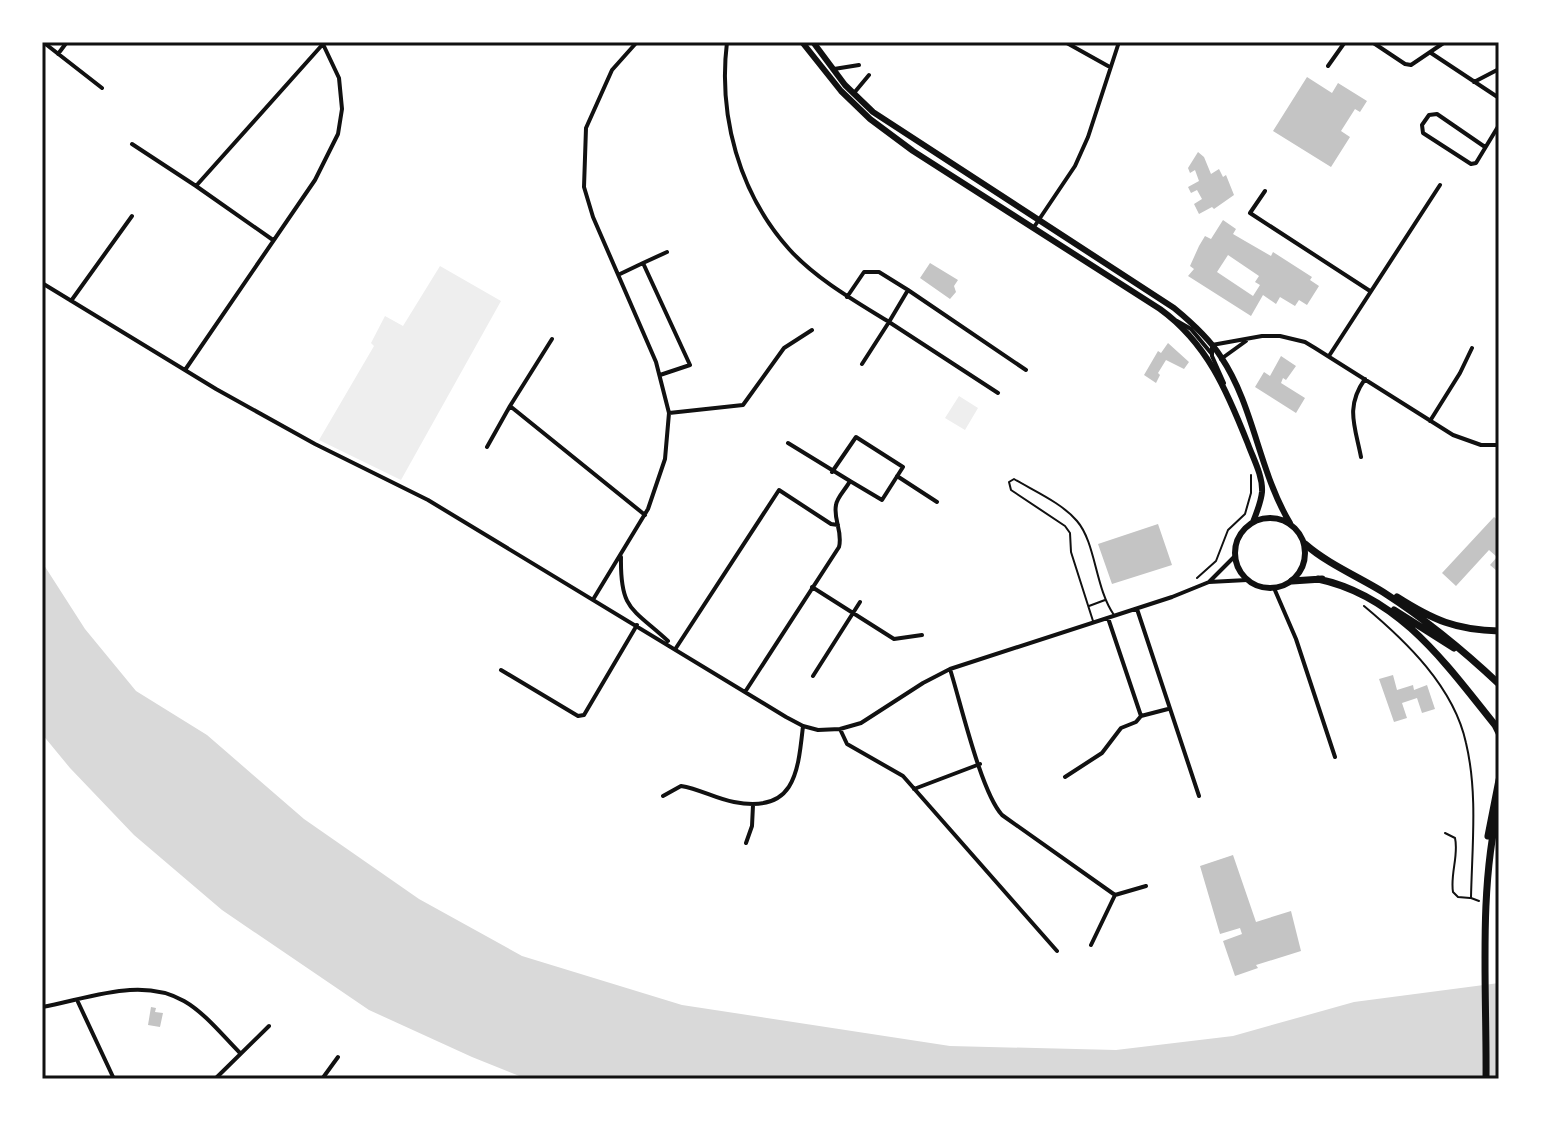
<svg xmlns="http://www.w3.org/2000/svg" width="1541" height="1121" font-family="Poppins,sans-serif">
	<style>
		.green { fill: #eee }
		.water { fill: #d9d9d9 }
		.building { fill: #c4c4c4; fill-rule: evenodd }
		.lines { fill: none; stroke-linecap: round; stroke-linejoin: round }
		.path { stroke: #111; stroke-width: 2 }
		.service { stroke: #111; stroke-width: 2 }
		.minor { stroke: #111; stroke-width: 4 }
		.secondary { stroke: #111; stroke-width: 6 }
		.trunk { stroke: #111; stroke-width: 7 }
		.neatline { fill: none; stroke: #111; stroke-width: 3 }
	</style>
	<rect width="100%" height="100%" fill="#fff"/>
	<path class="green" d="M440,266l61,35 -100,179 -82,-40 55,-94 -3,-3 14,-27 18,10z
		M959,396l19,12 -13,22 -20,-12z"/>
	<path class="water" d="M42,562l43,67 51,62 71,44 97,84 115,80 103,57 160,49 268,41 166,4 117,-14 121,-34 145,-19v96h-972l-55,-22 -103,-47 -147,-100 -88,-75 -64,-67 -28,-34z"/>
	<path class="building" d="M1307,77l25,16 6,-10 29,18 -7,11 -5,-3 -14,22 9,6 -19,30 -58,-36z
		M1198,152l6,5 7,17 8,-5 4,8 3,-2 8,20 -20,14 -2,-2 -13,7 -5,-10 8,-5 -5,-9 -6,3 -3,-6 11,-6 -4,-11 -5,3 -2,-5z
		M1223,220l13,9 -3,5 12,7 26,15 2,-4 39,25 -2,3 9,6 -12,19 -8,-5 -4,6 -15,-9 -4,7 -13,-9 -12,21 -63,-40 6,-7 -4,-3 9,-20 6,-10 6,3zM1228,255l31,21 -4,6 5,3 -7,11 -36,-24z
		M930,263l28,17 -4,6 2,6 -6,7 -30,-21z
		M1168,343l21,19 -5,7 -18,-9 -8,13 2,2 -4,8 -12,-8 14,-24 3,2z
		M1281,356l15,10 -10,14 -3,-2 -2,5 24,15 -9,15 -41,-26 9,-15 6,4z
		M1494,517l5,4v48l-2,2 -7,-6 7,-8 -8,-7 -33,36 -14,-13z
		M1158,524l14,41 -60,19 -14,-40z
		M1393,675l4,15 16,-5 1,5 13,-5 8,24 -13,4 -5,-15 -15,5 5,15 -13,4 -15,-43z
		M1233,855l23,67 35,-11 10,40 -45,14 2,3 -23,8 -12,-35 19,-7 -2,-6 -20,6 -20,-68z
		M151,1007l5,1 -1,4 8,1 -3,14 -12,-2z"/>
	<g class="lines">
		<path class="path" d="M1197,578l19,-17 12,-31 17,-16 6,-21v-18
			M1364,606c42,35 90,81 102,137 12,50 6,104 5,155l8,3
			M1445,833l10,5c4,17 -5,36 -2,54l5,5 12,1"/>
		<path class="service" d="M1089,606l16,-6
			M1093,621l-22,-69 -1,-19 -5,-7 -54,-36 -2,-8 5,-3c20,12 48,24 63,42 19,22 18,67 37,94"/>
		<path class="minor" d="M43,42l59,46
			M727,42c-9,74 12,151 62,207 27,30 66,52 100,73l19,-32 -29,-18h-15l-17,25
			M1065,42l43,24
			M1372,42l33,22 6,1 34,-23
			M1431,53l68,45
			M58,54l9,-12
			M1328,66l17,-24
			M834,69l25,-4
			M1474,82l25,-13
			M854,93l15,-18
			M132,144l64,42
			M1485,147l-48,-33 -8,1 -7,10 1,8 48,31 5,-1 23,-38
			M1265,191l-15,22 120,78
			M1034,227l41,-61 13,-29 31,-95
			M273,240l-77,-54 127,-142
			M643,263l24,-11
			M620,274l23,-11 47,102 -30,10
			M42,283l174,106 99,55 113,56 358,217 17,9 15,4 22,-1 21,-6 62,-40 27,-14 222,-72 37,-15 38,-2
			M908,290l118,80
			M71,301l61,-85
			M1177,321l14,8 20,24
			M552,339l-42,67 135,109
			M1329,356l111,-171
			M1221,359l25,-18
			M862,364l27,-42 109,71
			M185,370l130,-190 23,-46 4,-25 -3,-31 -17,-36
			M1224,383l-12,-27v-11l50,-9h18l25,6 10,6 138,87 28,10h18
			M669,413l74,-8 41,-57 28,-18
			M1430,421l30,-48 12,-25
			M487,447l23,-41
			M1361,457c-6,-31 -16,-50 4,-78
			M832,472l24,-35 47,30 -21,33 -32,-19
			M897,476l40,26
			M621,557c-1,53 11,51 47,84
			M1209,582l26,-26
			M812,587l82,52 28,-4
			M1274,588l22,51 39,118
			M594,598l54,-89 17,-50 4,-46 -13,-51 -63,-145 -9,-30 2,-59 26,-58 25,-28
			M1137,609l62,187
			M1108,618l33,98
			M676,648l103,-158 52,34 7,1
			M950,669c11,35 31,123 52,146l113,80 31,-9
			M501,670l77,46 6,-1 53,-90
			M813,676l47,-74
			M745,692l94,-145c4,-16 -6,-27 -3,-42 1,-8 10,-16 14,-24l-62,-38
			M840,729l7,15 56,32 154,175
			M1065,777l37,-24 19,-25 15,-6 5,-6 27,-7
			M914,789l66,-25
			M663,796l18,-10c19,3 35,13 53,16 61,12 64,-30 69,-76
			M746,843l6,-17 1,-21
			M1091,945l24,-50
			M78,1002l36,77
			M42,1007c45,-8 99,-31 142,-6 21,12 39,35 56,52
			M215,1079l54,-53
			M322,1079l16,-22"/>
		<path class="secondary" d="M802,42l39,49 29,28 43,32 247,158c47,34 67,82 88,135 5,14 15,32 14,48 -1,10 -5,20 -9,30
			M813,42l32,43 28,27 301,196c17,14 35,30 47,49 33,49 38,115 69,166
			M1235 553a35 35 0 1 1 70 0a35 35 0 1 1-70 0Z"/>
		<path class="trunk" d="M1305,544c23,20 52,32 78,48 42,27 80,58 116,92
			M1318,579c81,17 128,85 177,146l4,8
			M1292,581l30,-2
			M1397,597c36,23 59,33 102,34
			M1394,610l60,38
			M1488,836l11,-56
			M1486,1079c1,-87 -8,-189 13,-274"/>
	</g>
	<rect width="1541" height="1121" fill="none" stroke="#ffffff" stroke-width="88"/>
	<rect x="44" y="44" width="1453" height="1033" class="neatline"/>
</svg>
